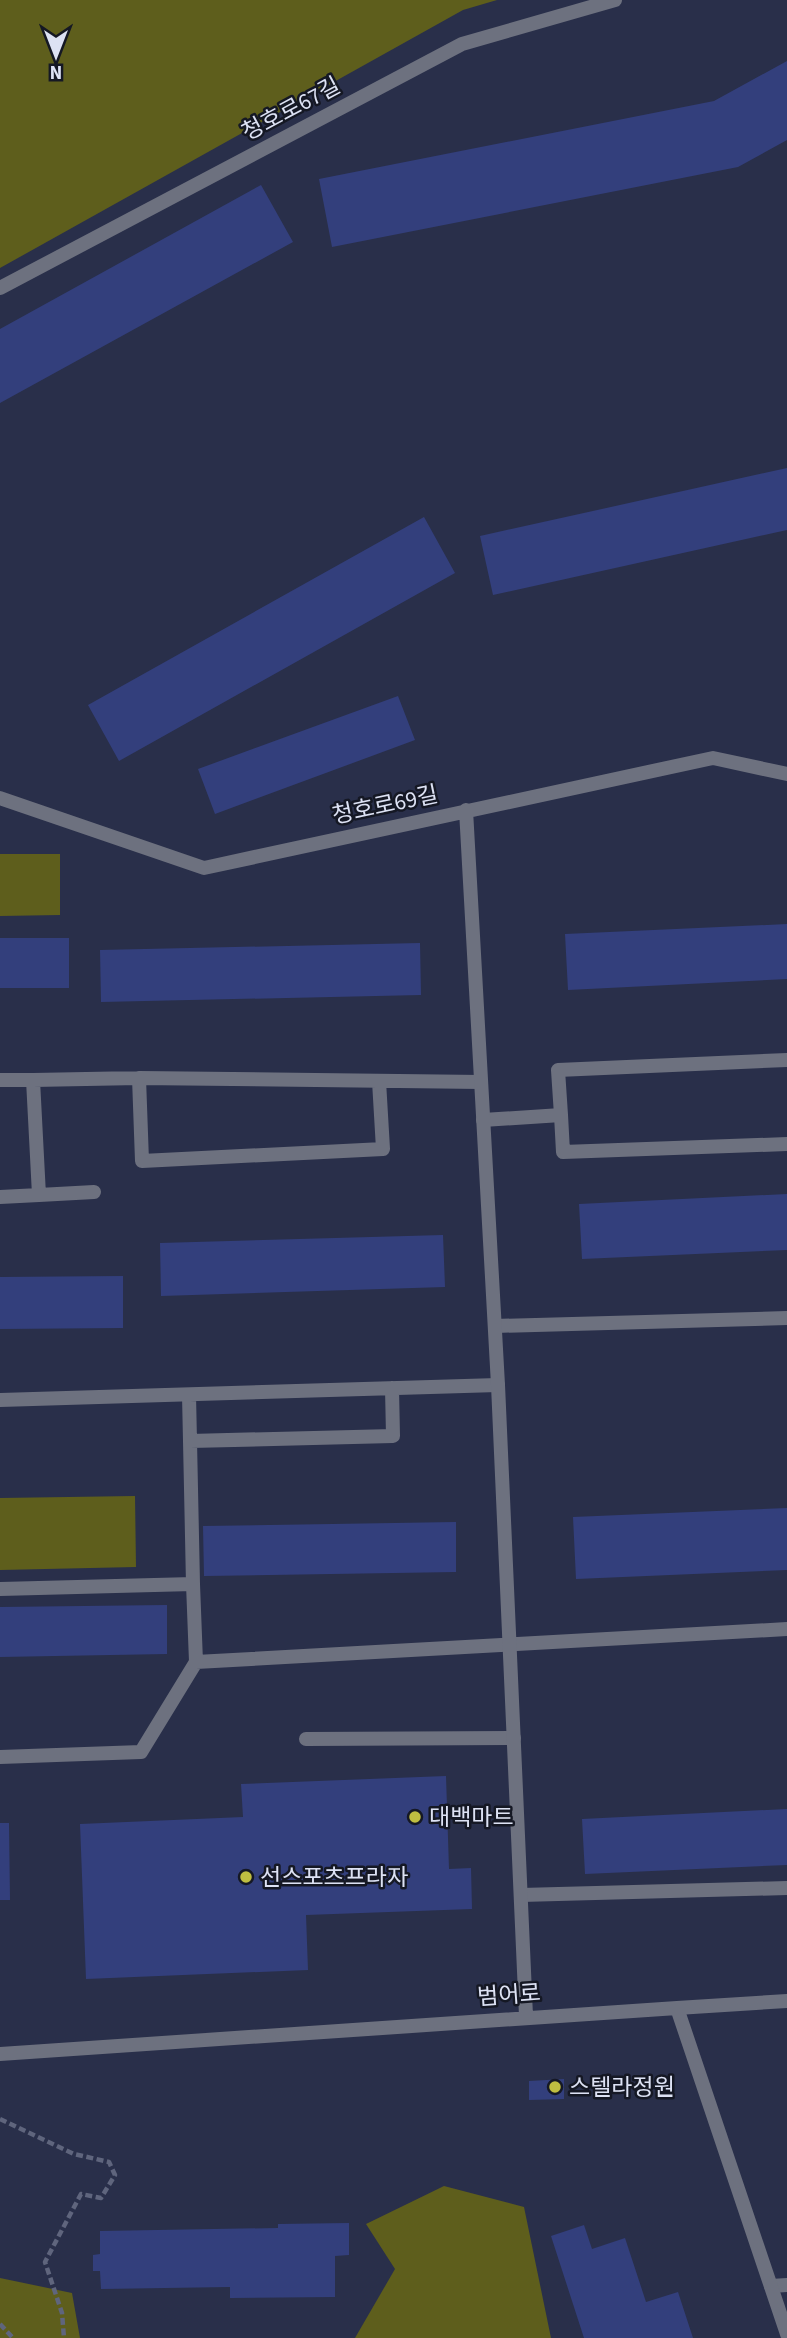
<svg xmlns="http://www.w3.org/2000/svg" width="787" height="2338" font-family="'Source Sans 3','Noto Sans KR',sans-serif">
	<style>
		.green { fill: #5e5e1c }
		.building { fill: #333f7c }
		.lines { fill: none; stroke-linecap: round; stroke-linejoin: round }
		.path { stroke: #5f657d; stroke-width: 4.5; stroke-dasharray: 7 3.5; stroke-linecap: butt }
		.lane { stroke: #6d717f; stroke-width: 14 }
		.street { stroke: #6d717f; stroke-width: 14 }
		.poi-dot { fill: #bfbe41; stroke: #151824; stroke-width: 2.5 }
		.labels { text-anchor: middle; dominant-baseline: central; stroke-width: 5; stroke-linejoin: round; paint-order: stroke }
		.street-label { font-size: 23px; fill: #dde2f4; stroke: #151824 }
		.poi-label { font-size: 23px; fill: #dde2f4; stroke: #151824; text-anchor: start }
	</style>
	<rect width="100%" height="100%" fill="#292f4a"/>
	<path class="green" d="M0,0h497l-34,10 -463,258z
		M0,854h60v61l-60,1z
		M135,1496l1,71 -136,3v-72z
		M444,2186l80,21 27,131h-196l40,-69 -29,-45z
		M0,2278l72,15 8,45h-80z"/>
	<path class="building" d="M787,61v79l-49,27 -406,80 -13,-68 395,-78z
		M261,185l32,57 -293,161v-74z
		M787,468v62l-294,65 -13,-59z
		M424,517l31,56 -336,188 -31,-56z
		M398,696l17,44 -200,74 -17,-45z
		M787,924v55l-219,11 -3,-56z
		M0,938h69v50h-69z
		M420,943l1,52 -320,7 -1,-52z
		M787,1194v56l-205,9 -3,-55z
		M443,1235l2,52 -284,9 -1,-53z
		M123,1276v52l-123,1v-52z
		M787,1508v62l-211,9 -3,-62z
		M456,1522v50l-252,4 -1,-50z
		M167,1605v49l-167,3v-50z
		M446,1776l3,93 22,-1 1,41 -166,6 2,55 -222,9 -6,-155 163,-7 -2,-33z
		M787,1809v56l-202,9 -3,-55z
		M0,1823h9l1,77h-10z
		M564,2079v20l-35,1v-19z
		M349,2223v32l-14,1v41l-105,1v-11l-129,2 -1,-18h-7v-16l7,-1v-23l178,-3v-4z
		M584,2225l8,24 33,-11 21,64 32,-10 15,46h-109l-33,-102z"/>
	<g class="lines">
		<path class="path" d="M0,2119l74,35 35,8 6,13 -14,23 -20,-4 -36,68 17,51 2,25
			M0,2324l13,14"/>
		<path class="lane" d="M0,1080h33
			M379,1081l4,68 -241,12 -3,-83 342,4
			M561,1115l2,37 224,-8
			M483,1120l78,-5 -3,-45 229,-10
			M94,1192l-55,3 -6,-115 106,-2
			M0,1197l39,-2
			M495,1326l292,-8
			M189,1395l1,46 203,-5 -1,-48
			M0,1400l498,-15
			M0,1589l193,-5 -3,-143
			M196,1662l591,-33
			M306,1739l208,-1
			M0,1757l141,-5 55,-90 -3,-78
			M521,1895l266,-7
			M771,2286l16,-1"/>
		<path class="street" d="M0,288l462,-244 153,-44
			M0,798l204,70 509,-110 74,16
			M466,810l32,575 28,631
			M677,2008l110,-7
			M0,2054l677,-46 110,326"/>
	</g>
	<g class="poi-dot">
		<circle cx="415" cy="1817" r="7"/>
		<circle cx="246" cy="1877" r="7"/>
		<circle cx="555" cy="2087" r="7"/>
	</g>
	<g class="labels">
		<g class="street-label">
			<text transform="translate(291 109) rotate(-28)">청호로67길</text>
			<text transform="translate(385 805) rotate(-12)">청호로69길</text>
			<text transform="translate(509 1995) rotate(-4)">범어로</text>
		</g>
		<g class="poi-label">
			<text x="429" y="1817">대백마트</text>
			<text x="260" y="1877">선스포츠프라자</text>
			<text x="569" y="2087">스텔라정원</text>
		</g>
	</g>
	<g transform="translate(56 56) rotate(180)" stroke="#151824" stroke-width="5" paint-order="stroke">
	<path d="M0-5L12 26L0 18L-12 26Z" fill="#dde2f4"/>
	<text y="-10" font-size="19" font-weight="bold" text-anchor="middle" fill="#dde2f4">N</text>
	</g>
</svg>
